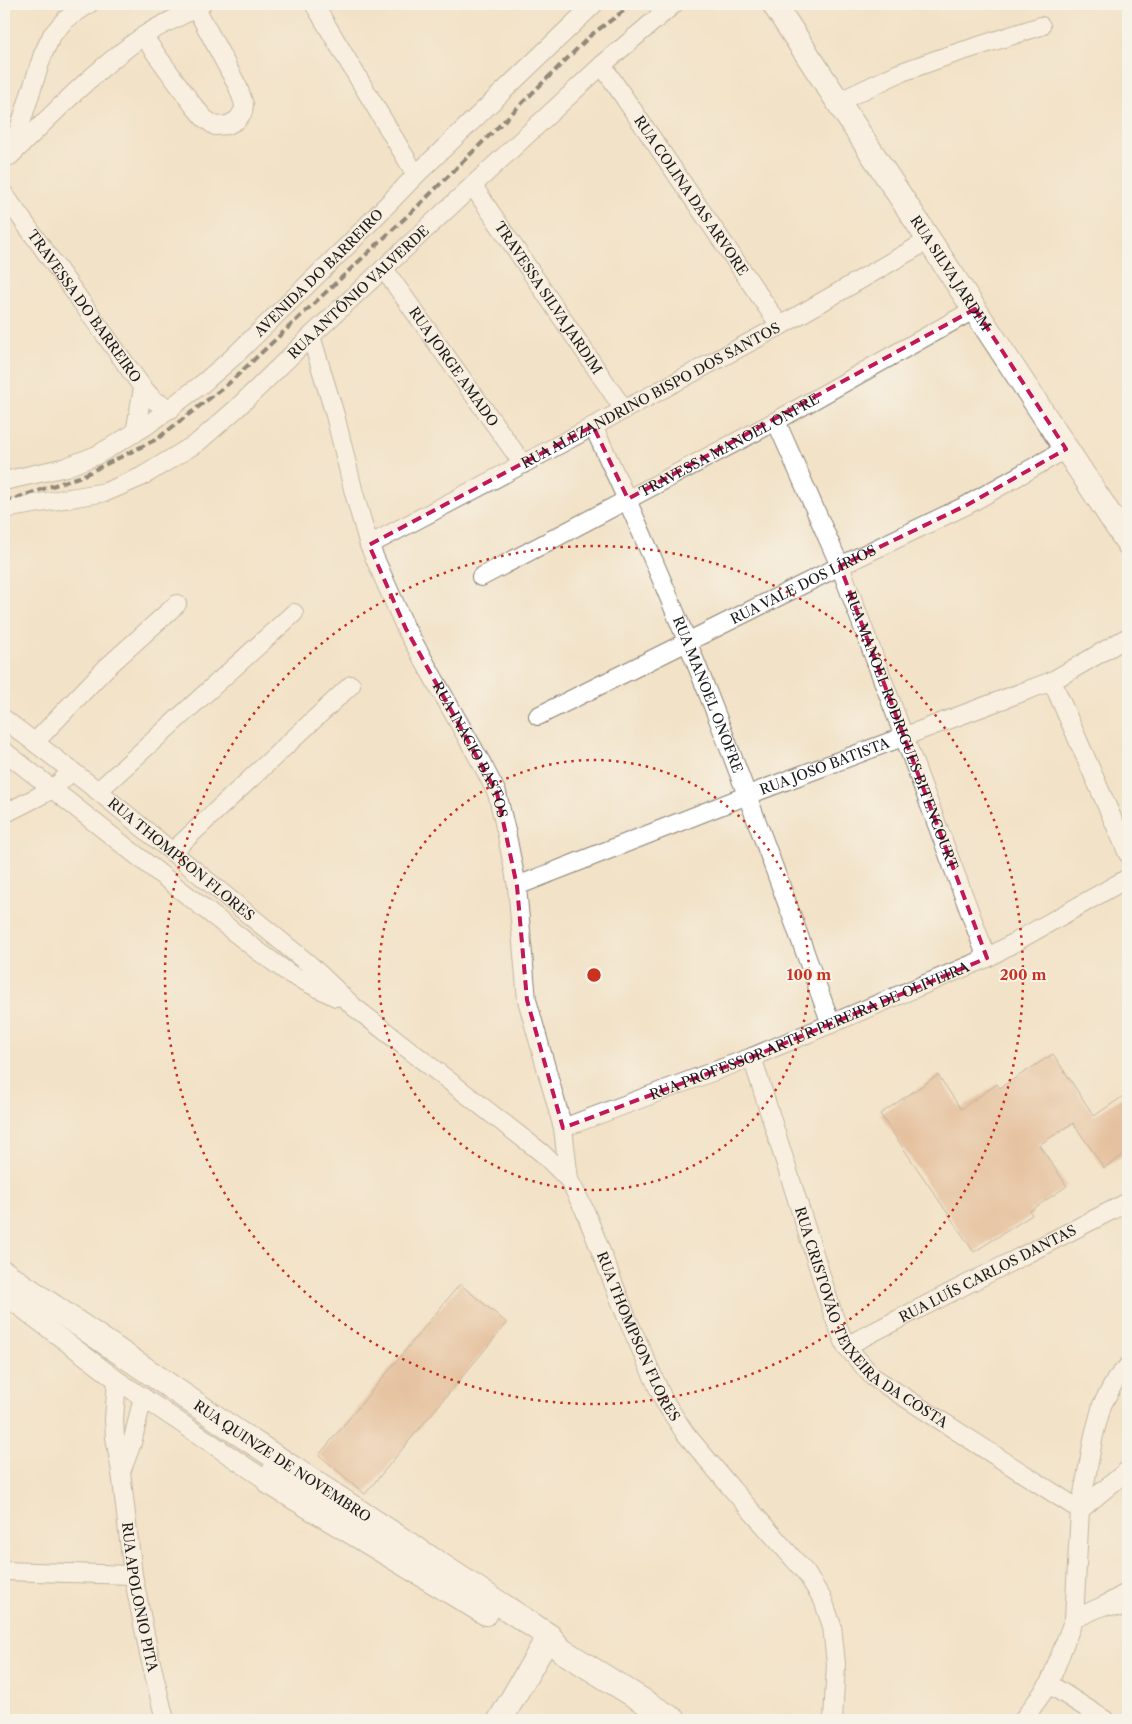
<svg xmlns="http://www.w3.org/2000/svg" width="1132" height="1724" font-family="'Libre Caslon Text',serif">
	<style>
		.building { fill: #d69a6f }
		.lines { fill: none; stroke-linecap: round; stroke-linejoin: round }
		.street-casing { stroke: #877f72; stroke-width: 20 }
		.secondary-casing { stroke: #877f72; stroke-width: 26 }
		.street { stroke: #fff; stroke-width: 18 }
		.secondary { stroke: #fff; stroke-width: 24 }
		.rail { stroke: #1c1c1c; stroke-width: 4; stroke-dasharray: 8 4; stroke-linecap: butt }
		.marked { fill: none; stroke: #c2185b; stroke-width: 4; stroke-dasharray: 10 6; stroke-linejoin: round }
		.ring { fill: none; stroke: #c8321e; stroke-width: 2.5; stroke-dasharray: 2.5 5 }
		.labels { text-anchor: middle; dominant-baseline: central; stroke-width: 4; stroke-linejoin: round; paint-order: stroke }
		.street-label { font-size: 14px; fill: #1c1c1c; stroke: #f7f3e8 }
		.centre { fill: #c8321e; stroke: #f7f3e8; stroke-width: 2.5 }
		.ring-label { font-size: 15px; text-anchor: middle; font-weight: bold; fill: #c8321e; stroke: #f7f3e8; stroke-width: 4; stroke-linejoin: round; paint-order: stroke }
	</style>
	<rect width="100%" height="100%" fill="#f7f3e8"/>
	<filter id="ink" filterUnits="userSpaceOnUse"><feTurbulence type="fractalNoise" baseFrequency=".02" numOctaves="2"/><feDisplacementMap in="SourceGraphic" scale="10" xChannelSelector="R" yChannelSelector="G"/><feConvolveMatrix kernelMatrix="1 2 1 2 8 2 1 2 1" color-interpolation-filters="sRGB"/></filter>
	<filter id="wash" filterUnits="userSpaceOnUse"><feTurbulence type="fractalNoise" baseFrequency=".0096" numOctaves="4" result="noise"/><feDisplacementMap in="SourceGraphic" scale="20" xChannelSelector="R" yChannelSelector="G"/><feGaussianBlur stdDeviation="1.12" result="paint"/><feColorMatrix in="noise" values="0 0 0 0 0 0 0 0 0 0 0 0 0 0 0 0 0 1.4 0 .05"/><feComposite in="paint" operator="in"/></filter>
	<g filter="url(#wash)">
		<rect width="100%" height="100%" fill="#f2e2c7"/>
		<g id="blocks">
			<path class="building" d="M1053,1054l41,62 34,-23v59l-24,16 -31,-45 -34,22 28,41 -37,25 2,4 -58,37 -94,-138 58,-39 23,34 36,-25 3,4z
				M460,1284l47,39 -142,171 -46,-39z"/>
		</g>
	</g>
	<g filter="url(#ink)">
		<use href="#blocks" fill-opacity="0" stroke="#877f72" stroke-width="1"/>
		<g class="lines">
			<defs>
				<g id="street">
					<path d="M314,4l102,171"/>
					<path d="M143,36l50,69 11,13 11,8 13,-1 9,-5 6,-8 1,-8 -6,-17 -42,-79"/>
					<path id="s1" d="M602,65l178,261"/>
					<path d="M838,102l61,-29 45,-16 97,-31"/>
					<path d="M11,154l32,-100 9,-19 13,-15 24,-16"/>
					<path d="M10,156c43,-42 85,-87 135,-121 17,-12 39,-19 57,-31"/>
					<path id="s2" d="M473,186l151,224"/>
					<path id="s3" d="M4,194l139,194 12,13 16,8"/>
					<path id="s4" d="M384,269l139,195"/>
					<path id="s5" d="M311,336l24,79 19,78 15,52 37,84 76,135 15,29 9,38 11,55 10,114 36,128 6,52"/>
					<path id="s6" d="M776,421l64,145 147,392"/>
					<path id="s7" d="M593,426c92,194 165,396 238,598"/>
					<path d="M135,433l8,-45"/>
					<path id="s8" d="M4,481l62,-14 31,-12 49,-29 56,-42 30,-26 116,-113 68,-70 178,-171"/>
					<path id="s9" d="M4,509l102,-17 35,-15 56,-34 39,-34 75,-73 291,-271 72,-61"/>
					<path id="s10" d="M369,545l154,-81 257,-138 149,-86"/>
					<path id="s11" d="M481,577l295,-156 199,-112"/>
					<path d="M1052,681l76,173"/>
					<path id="s12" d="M538,716l302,-150 127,-61 99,-56"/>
					<path id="s13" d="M4,719l94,72 212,174 44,42 188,146 27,27 16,31 42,107 37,83 21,32 47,56 74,84 17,27 9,26 4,38 -3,56"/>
					<path d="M35,742l70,-73 72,-65"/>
					<path d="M4,751l254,200 32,23 46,23"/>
					<path d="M98,791l196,-178"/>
					<path d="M4,814l49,-25 19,-18"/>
					<path d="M172,852l179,-167"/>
					<path id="s14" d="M517,886l231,-91 304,-114 76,-44"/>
					<path id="s15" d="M752,1057l82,260 12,29 27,31 207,133"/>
					<path id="s16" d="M563,1128l189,-71 235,-99 141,-80"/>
					<path d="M4,1295l113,85 152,102"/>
					<path id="s17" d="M846,1346l282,-144"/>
					<path id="s18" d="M117,1380l-3,39 1,18 6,35 12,103 16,79 16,66"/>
					<path d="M121,1472l11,-29 11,-46"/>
					<path d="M1080,1510l48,-40"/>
					<path d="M4,1571l129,4"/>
					<path d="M1105,1605l23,-13"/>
					<path d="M1074,1619l31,-14 23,3"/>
					<path d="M1049,1684l56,36"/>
					<path d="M1023,1720l26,-36 25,-65 6,-109 14,-75 8,-30 14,-26 12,-13"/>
				</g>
				<g id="secondary">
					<path id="s19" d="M774,4l354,539"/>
					<path id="s20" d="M4,1273l227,155 318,208 12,14 113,70"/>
					<path d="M280,1460l-11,22 217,131"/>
					<path d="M500,1720l49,-84"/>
				</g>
			</defs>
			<use href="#street" class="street-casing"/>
			<use href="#secondary" class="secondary-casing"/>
			<use href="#street" class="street"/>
			<use href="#secondary" class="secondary"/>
			<path class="rail" d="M4,501h3l75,-25 75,-37 71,-55 191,-179 172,-170 42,-31"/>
		</g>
	</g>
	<path d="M0 0H1132V1724H0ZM975,309l91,140 -99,56 -127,61 147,392 -235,99 -189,71 -36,-128 -10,-114 -20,-93 -91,-164 -37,-84 224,-119 35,73z" fill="#f2e2c7" fill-opacity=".55" fill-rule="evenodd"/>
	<path class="marked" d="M975,309l91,140 -99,56 -127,61 147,392 -235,99 -189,71 -36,-128 -10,-114 -20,-93 -91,-164 -37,-84 224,-119 35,73z"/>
	<g class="ring">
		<circle cx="594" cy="975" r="215"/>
		<circle cx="594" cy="975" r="429"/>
	</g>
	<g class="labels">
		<g class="street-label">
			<text stroke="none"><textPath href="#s1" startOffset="158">RUA COLINA DAS ARVORE</textPath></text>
			<text stroke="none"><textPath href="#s8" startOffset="385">AVENIDA DO BARREIRO</textPath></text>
			<text stroke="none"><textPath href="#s19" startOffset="322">RUA SILVA JARDIM</textPath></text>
			<text stroke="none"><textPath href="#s9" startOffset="428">RUA ANTÔNIO VALVERDE</textPath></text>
			<text stroke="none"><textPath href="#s2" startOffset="135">TRAVESSA SILVA JARDIM</textPath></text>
			<text stroke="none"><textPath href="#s3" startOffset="138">TRAVESSA DO BARREIRO</textPath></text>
			<text stroke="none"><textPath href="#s4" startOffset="120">RUA JORGE AMADO</textPath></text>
			<text stroke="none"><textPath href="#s10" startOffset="319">RUA ALEZANDRINO BISPO DOS SANTOS</textPath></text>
			<text stroke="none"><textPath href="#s11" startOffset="281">TRAVESSA MANOEL ONFRE</textPath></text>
			<text stroke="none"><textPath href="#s12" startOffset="296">RUA VALE DOS LÍRIOS</textPath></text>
			<text stroke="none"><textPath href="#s7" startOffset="292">RUA MANOEL ONOFRE</textPath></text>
			<text stroke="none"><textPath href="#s6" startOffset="334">RUA MANOEL RODRIGUES BITENCOURT</textPath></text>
			<text stroke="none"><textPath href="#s5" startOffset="446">RUA INÁCIO BASTOS</textPath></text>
			<text stroke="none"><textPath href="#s14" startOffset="330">RUA JOSO BATISTA</textPath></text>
			<text stroke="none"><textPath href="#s13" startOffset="226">RUA THOMPSON FLORES</textPath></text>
			<text stroke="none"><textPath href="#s16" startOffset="265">RUA PROFESSOR ARTUR PEREIRA DE OLIVEIRA</textPath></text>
			<text stroke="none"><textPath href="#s17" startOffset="159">RUA LUÍS CARLOS DANTAS</textPath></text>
			<text stroke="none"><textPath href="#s15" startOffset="295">RUA CRISTOVÃO TEIXEIRA DA COSTA</textPath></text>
			<text stroke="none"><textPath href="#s13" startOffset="901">RUA THOMPSON FLORES</textPath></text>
			<text stroke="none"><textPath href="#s20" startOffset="336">RUA QUINZE DE NOVEMBRO</textPath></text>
			<text stroke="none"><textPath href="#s18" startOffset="219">RUA APOLONIO PITA</textPath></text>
		</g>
	</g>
	<circle cx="594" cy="975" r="8" class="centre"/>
	<g class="ring-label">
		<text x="809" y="980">100 m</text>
		<text x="1023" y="980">200 m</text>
	</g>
	<rect width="1132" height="1724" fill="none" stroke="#f7f3e8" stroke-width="20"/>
</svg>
